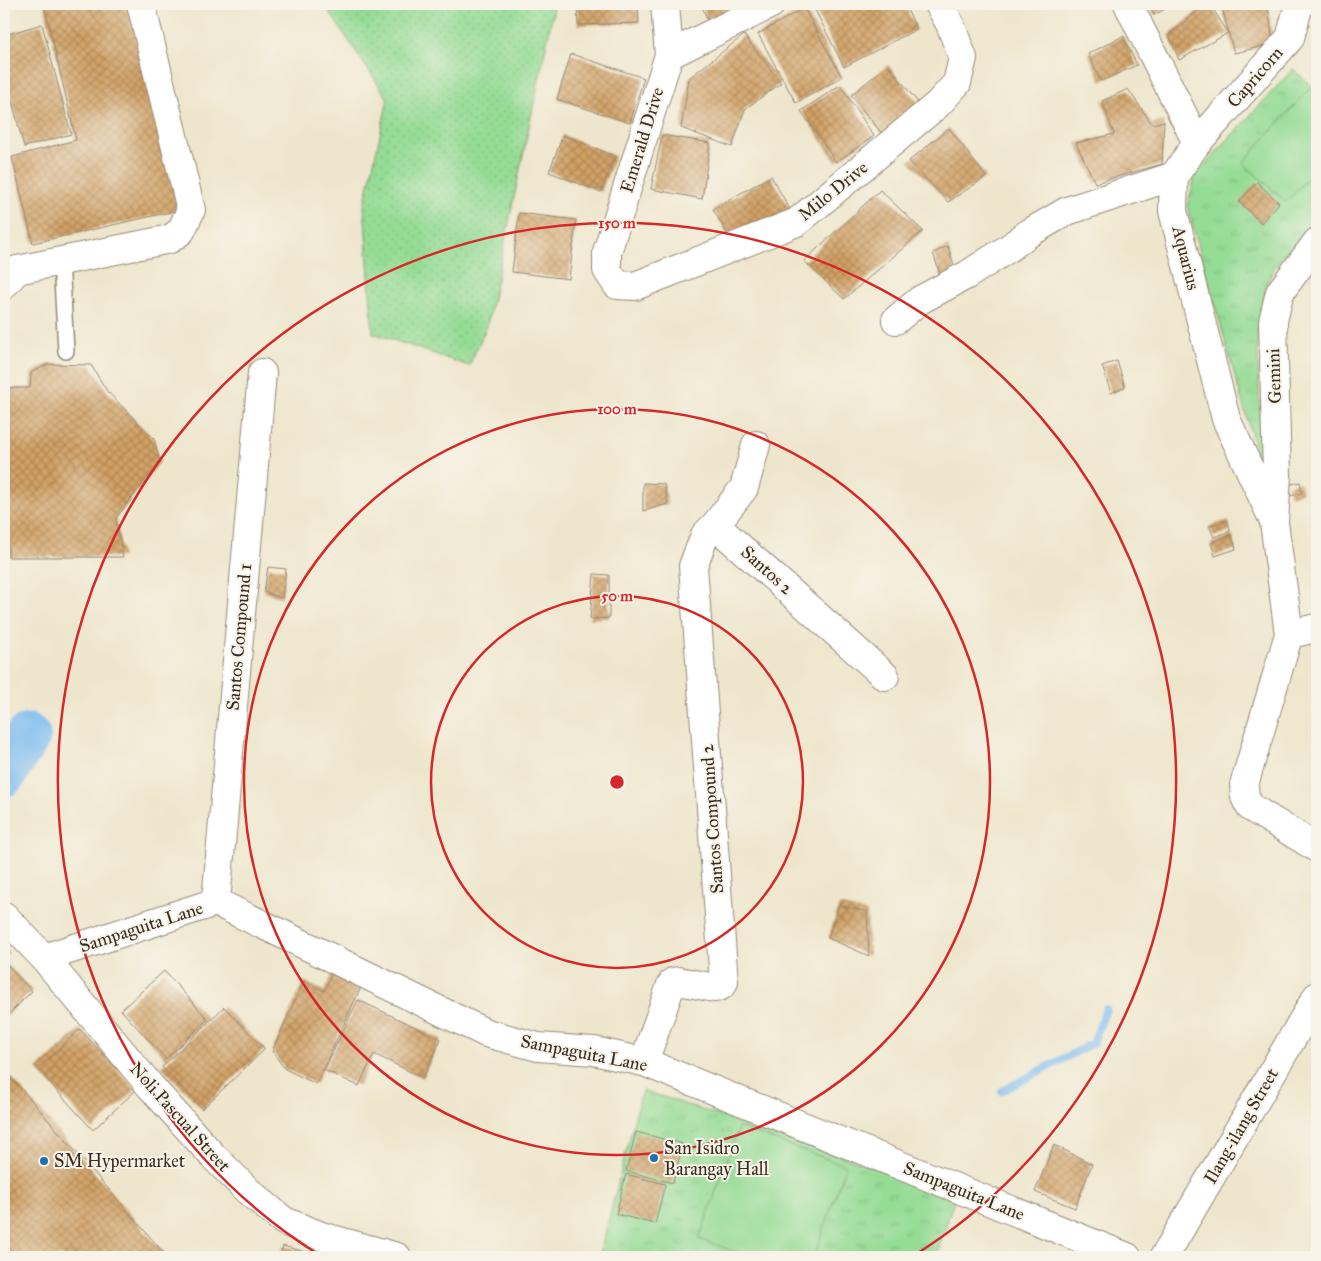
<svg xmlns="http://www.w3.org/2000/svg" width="1321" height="1261" font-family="'IM FELL Great Primer',serif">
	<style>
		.grass { fill: url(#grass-dots); stroke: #68835a }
		.park { fill: url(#park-tufts); stroke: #68835a }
		.pitch { fill: #95dc95; stroke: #68835a }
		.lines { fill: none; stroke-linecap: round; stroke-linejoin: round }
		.stream { stroke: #7cbcf0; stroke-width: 8 }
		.river { stroke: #7cbcf0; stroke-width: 45 }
		.building { fill: url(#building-cross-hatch) }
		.lane-casing { stroke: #948875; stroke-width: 18 }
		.street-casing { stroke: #948875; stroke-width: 30 }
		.lane { stroke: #fff; stroke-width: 15 }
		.street { stroke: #fff; stroke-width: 28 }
		.ring { fill: none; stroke: #d62828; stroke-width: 2.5 }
		.poi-dot { fill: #1f6fb2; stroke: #f7f3e8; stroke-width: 2 }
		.labels { text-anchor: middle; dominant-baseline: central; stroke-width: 4; stroke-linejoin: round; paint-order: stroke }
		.street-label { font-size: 18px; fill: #3b2a1e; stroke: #f7f3e8 }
		.poi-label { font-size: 18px; fill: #3b2a1e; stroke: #f7f3e8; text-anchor: start }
		.centre { fill: #d62828; stroke: #f7f3e8; stroke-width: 2.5 }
		.ring-label { font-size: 15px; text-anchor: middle; font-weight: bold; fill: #d62828; stroke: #f7f3e8; stroke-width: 4; stroke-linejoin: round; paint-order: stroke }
	</style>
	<defs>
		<pattern id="grass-dots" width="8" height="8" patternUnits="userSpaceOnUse" patternTransform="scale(1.25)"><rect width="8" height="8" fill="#95dc95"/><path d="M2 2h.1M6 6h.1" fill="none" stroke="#81bd80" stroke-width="1.8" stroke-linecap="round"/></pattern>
		<pattern id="park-tufts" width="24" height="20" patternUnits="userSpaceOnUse" patternTransform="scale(1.25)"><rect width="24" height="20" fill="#95dc95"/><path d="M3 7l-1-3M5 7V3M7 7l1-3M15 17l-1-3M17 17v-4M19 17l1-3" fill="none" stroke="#81bd80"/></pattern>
		<pattern id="building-cross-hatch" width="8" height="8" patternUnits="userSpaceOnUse" patternTransform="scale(1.25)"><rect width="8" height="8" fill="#d2a266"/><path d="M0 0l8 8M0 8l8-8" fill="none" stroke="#ac8453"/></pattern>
	</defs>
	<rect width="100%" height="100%" fill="#f7f3e8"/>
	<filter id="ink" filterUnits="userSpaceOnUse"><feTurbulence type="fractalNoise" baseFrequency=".02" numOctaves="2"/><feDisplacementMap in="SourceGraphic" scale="10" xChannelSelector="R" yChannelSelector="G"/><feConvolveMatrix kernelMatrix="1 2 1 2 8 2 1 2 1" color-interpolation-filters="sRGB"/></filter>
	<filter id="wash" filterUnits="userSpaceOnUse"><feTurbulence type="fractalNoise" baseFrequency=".0096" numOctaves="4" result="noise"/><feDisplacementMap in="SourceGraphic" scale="20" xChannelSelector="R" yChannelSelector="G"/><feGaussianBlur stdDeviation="1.12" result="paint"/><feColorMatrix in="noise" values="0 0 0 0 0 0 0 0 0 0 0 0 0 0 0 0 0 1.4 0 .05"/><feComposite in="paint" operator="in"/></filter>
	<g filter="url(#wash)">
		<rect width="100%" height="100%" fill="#eee6cc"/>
		<path class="grass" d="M324,4h229v9l-66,313 -18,40 -96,-33 -9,-127 24,-107z"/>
		<path class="park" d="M1293,69l24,22v123l-42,52 -9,21 -9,46 5,139 -75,-266 9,-32z
			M642,1090l224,74 89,33 -19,60h-337z"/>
		<path class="pitch" d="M1310,88l7,7v73l-31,34 -43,-39z
			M739,1127l107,39 -32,91h-64l-51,-18z"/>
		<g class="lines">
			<path class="stream" d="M1002,1091l91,-48 13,-34"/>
			<path class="river" d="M4,774l24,-38"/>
		</g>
		<g id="blocks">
			<path class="building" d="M44,4h84l51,206 -146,33 -21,-86 64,-17z
				M577,4h61l1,19 -61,2z
				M701,4h41l-35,15z
				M812,4h92l13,25 -73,38z
				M1148,4h26l-20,11z
				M1206,4h4l18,29 -49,27 -10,-25z
				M1221,4h47l5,40 -39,9z
				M804,8l38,69 -46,26 -38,-69z
				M42,24l29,110 -47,13 -20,-77v-35z
				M744,35l37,48 -36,26 -13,38 -51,-19 8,-50z
				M1123,36l14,29 -36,16 -13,-27z
				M571,54l73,24 -14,45 -73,-24z
				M888,65l32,40 -37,30 -32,-40z
				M840,85l34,51 -38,26 -35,-51z
				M1128,89l24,35 12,-3 -2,43 -67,19 -19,-40 38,-9 -12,-33z
				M949,128l37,49 -38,25 -39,-41z
				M563,135l52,21 -14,36 -52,-20z
				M662,135l48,8 -8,56 -51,-10z
				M771,176l20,35 -58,33 -20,-35z
				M1257,182l22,21 -18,20 -22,-21z
				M880,190l43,41 -79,68 -40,-38z
				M519,213l57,7 -7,59 -57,-7z
				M948,246l8,26 -15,5 -8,-24z
				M1117,361l8,26 -14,6 -9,-27z
				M48,364l43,1 16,26 47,48 6,23 -44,56 7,39h-115v-88l-4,-1v-26h4l1,-54h21l1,-15z
				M1300,482l2,11 -12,3 -2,-11z
				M643,483l21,1 4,20 -25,7z
				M1228,520l2,11 -16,6 -5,-11z
				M1232,535l4,14 -21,7 -4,-13z
				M268,567l18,2 -4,29 -18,-6z
				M594,574l15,1v43l-19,1z
				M839,905l28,7 2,44 -41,-18z
				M4,947l5,6 -5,5z
				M4,961l28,30 -28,28z
				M164,971l44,48 -42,40 -45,-49z
				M333,971l29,14 -46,99 -31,-15 -13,-18 32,-70 20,10z
				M358,1000l83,39 -18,39 -49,-24 -15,32 -35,-16z
				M224,1007l41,42 -63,60 -40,-42z
				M80,1029l56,61 -43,40 -56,-61z
				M4,1069l160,184 -2,4h-158z
				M636,1132l47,12 -10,39 -47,-12z
				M1054,1145l38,19 -17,44 -40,-16z
				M626,1174l39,10 -10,40 -39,-10z
				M283,1246l42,11h-45z"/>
		</g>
	</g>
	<g filter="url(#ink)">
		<use href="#blocks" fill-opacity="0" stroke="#948875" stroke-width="1"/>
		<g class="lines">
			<defs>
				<path id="lane" d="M61,261l5,90"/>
				<path id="street" d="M665,4l4,51 -62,197v18l10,15 18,1 162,-64 141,-118 19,-21 6,-25 -13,-34 -11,-20
					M1128,4l69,139
					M669,55l102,-51
					M1317,242l-37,50 -7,29 4,154 -3,47 15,112 -45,151 1,12 5,10 67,41
					M4,285l13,-15 153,-31 11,-8 10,-21 -50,-206
					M896,320l24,-20 47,-25 42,-27 20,-15 38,-22 107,-35
					M1273,519l-47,-100 -53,-208 1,-35 23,-33 93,-105 8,-30 -1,-4
					M715,525l170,151
					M1289,634l28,-6
					M216,902l46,-529
					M4,916l40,42 107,129 62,69 35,35 36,30 37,15 76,21
					M44,958l172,-56 270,131 52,14 56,4 50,11 483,195
					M644,1062l27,-77 2,-3 5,-1 37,7 6,-2 3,-4 -31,-416 12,-31 10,-10 29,-37 12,-43
					M1164,1257l153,-261"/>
			</defs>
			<use href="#lane" class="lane-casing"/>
			<use href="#street" class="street-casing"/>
			<use href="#lane" class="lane"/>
			<use href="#street" class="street"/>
		</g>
	</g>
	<g class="ring">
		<circle cx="617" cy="782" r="186"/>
		<circle cx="617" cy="782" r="373"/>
		<path d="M321 1256A559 559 0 1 1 913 1256"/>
	</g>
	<g class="poi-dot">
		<circle cx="654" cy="1158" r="5"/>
		<circle cx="44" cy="1161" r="5"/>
	</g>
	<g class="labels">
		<g class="street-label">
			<text transform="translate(1255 77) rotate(-49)">Capricorn</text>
			<text transform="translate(642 140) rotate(-73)">Emerald Drive</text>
			<text transform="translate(833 191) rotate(-39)">Milo Drive</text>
			<text transform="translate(1186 258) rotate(76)">Aquarius</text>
			<text transform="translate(1274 376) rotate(-92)">Gemini</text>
			<text transform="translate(767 570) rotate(42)">Santos 2</text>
			<text transform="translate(239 637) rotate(-85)">Santos Compound 1</text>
			<text transform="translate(712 819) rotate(-94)">Santos Compound 2</text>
			<text transform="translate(141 927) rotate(-18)">Sampaguita Lane</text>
			<text transform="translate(584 1053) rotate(11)">Sampaguita Lane</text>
			<text transform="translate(180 1117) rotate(48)">Noli Pascual Street</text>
			<text transform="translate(1241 1126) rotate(-60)">Ilang-ilang Street</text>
			<text transform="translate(964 1191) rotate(22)">Sampaguita Lane</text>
		</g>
		<g class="poi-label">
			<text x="664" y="1148">San Isidro<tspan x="664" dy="21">Barangay Hall</tspan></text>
			<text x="54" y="1161">SM Hypermarket</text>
		</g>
	</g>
	<circle cx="617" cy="782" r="8" class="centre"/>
	<g class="ring-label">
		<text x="617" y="228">150 m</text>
		<text x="617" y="414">100 m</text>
		<text x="617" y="601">50 m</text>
	</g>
	<rect width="1321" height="1261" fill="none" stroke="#f7f3e8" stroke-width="20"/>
</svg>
